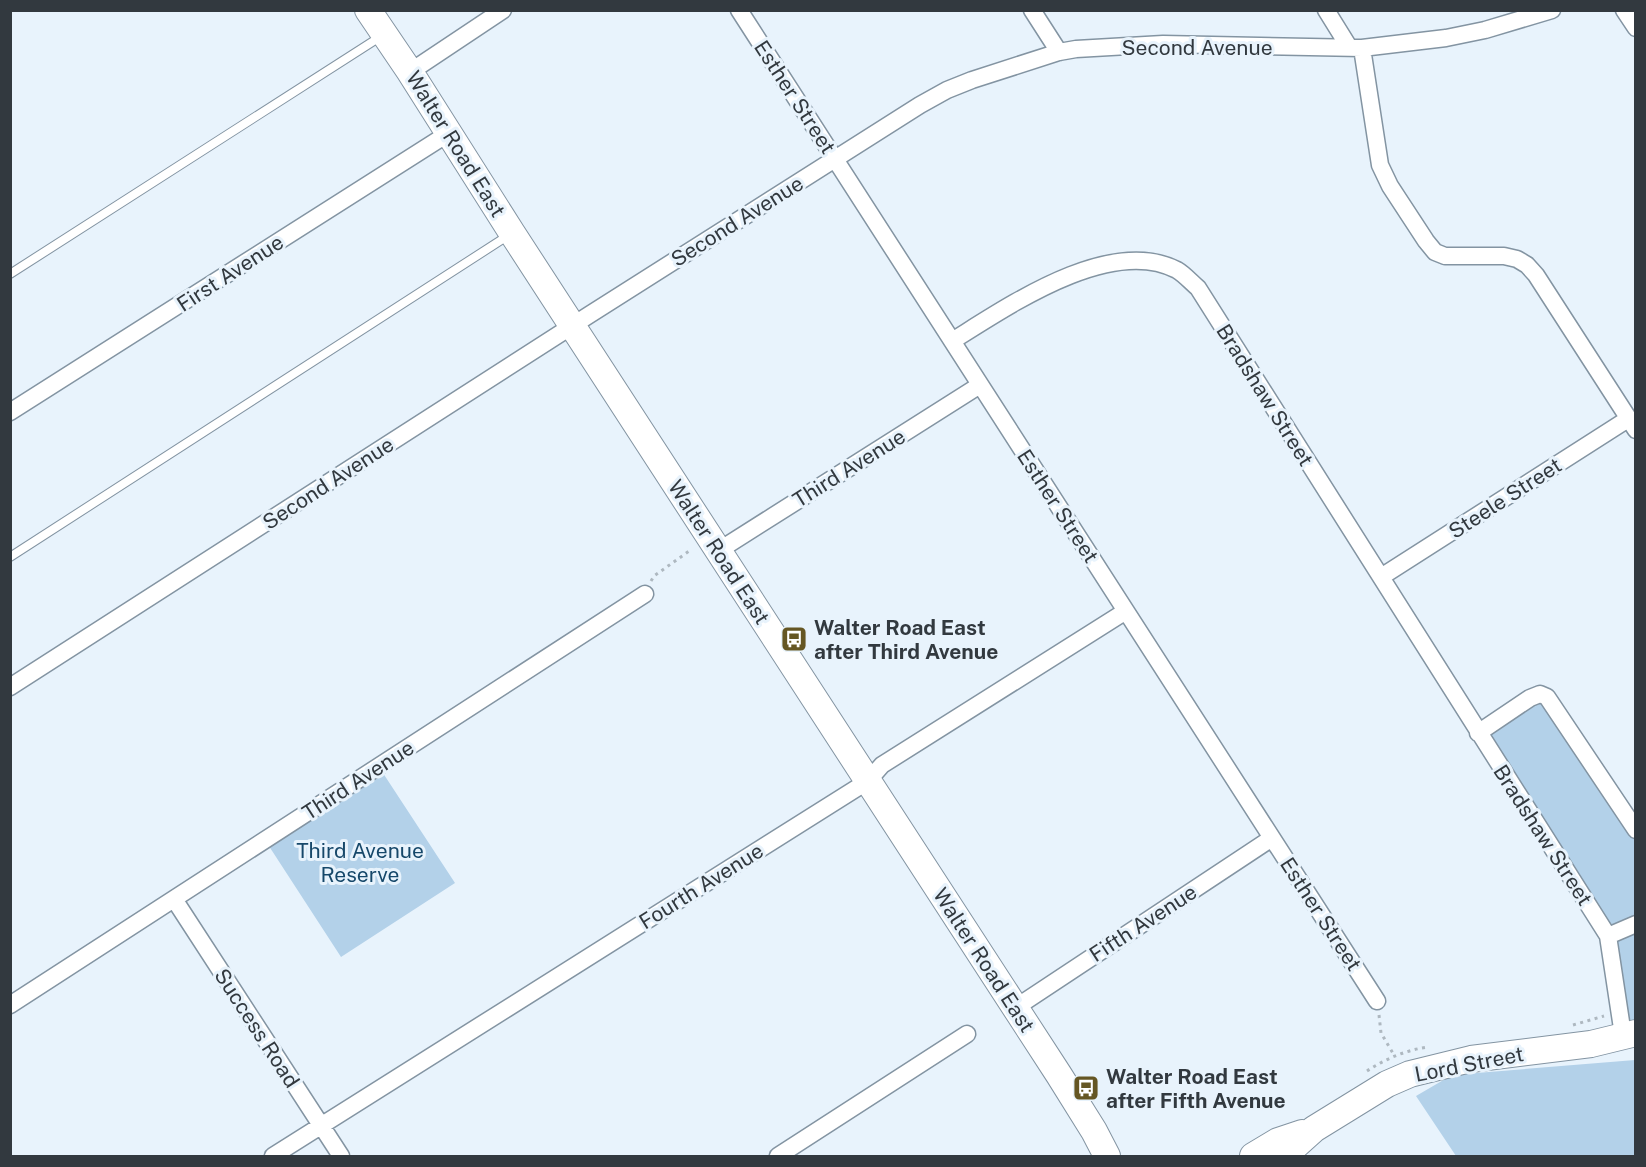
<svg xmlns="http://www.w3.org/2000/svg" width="1646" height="1167" font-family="'Public Sans',sans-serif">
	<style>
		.green { fill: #b3d1e9 }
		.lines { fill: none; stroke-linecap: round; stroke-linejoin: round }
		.lane-casing { stroke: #8394a2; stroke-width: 10 }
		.street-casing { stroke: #8394a2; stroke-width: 19 }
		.primary-casing { stroke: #8394a2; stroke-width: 28 }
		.path { stroke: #aeb8c0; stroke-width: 3; stroke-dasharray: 3 4.5; stroke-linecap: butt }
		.lane { stroke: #fff; stroke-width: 8 }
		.street { stroke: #fff; stroke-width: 16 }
		.primary { stroke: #fff; stroke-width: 26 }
		.labels { text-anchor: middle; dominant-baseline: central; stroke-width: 6; stroke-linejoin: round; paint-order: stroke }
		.street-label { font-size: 21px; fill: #32393f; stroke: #e8f3fc }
		.poi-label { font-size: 21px; font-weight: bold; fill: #32393f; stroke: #e8f3fc; text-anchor: start }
		.park-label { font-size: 21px; fill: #16486a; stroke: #e8f3fc }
	</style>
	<rect width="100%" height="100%" fill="#e8f3fc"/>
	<path class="green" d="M1540,694l95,136v203l-12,2 -15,-99 -130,-203z
		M379,767l76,116 -114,74 -76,-117z
		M1635,1060v96h-179l-40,-60 36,-21z"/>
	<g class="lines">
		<defs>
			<path id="lane" d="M10,274l373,-239
				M10,557l499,-322"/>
			<path id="street" d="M739,10l638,991
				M1032,10l27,42
				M1326,10l23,37
				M1624,10l12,18
				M1362,48l18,117 10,21 36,55 9,11 10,4h59l13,3 10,6 9,10 100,155
				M410,72l93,-62
				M952,341c55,-34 158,-106 225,-71 7,4 14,12 21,18l410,648 15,99
				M10,412l439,-279
				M718,551l262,-166
				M1381,577l247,-158
				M10,687l579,-372 331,-210 27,-15 25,-10 87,-28 17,-3 87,-5 199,4 84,-10 39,-8 67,-20
				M1478,733l52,-35 10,-4 7,3 89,133
				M174,899l167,257
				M1608,936l28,-12
				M10,1005l635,-411
				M1015,1008l257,-170
				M273,1156l595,-375 14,-16 244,-154
				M778,1156l189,-122"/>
			<path id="primary" d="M368,10l42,62 102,161 547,842 35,56 13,25
				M1253,1156l25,-15 24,-8
				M1284,1156l30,-27 73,-45 23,-10 61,-15 120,-15 45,-11"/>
		</defs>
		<use href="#lane" class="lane-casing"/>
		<use href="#street" class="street-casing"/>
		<use href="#primary" class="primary-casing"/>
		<path class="path" d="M651,581l3,-5 38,-27
			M1379,1015l2,18 13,22
			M1573,1025l31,-9
			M1367,1071c18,-12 39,-21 61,-24"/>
		<use href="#lane" class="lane"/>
		<use href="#street" class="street"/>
		<use href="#primary" class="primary"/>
	</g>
	<defs>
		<symbol id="bus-square" viewBox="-11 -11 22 22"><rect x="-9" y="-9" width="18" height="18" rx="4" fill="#655623" stroke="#e8f3fc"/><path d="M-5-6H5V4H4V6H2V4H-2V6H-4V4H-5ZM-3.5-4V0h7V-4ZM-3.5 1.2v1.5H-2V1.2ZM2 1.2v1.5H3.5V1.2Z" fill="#fff"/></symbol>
	</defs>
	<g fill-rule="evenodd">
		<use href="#bus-square" x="779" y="624" width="30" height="30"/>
		<use href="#bus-square" x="1071" y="1073" width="30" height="30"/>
	</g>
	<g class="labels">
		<g class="street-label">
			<text x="1197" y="47">Second Avenue</text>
			<text transform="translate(795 97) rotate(57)">Esther Street</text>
			<text transform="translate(456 144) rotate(58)">Walter Road East</text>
			<text transform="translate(737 221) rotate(-32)">Second Avenue</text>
			<text transform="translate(230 273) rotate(-33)">First Avenue</text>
			<text transform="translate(1265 395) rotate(58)">Bradshaw Street</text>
			<text transform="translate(849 468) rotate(-32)">Third Avenue</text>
			<text transform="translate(328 483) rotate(-33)">Second Avenue</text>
			<text transform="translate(1505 498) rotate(-33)">Steele Street</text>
			<text transform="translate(1058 506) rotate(57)">Esther Street</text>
			<text transform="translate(719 552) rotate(57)">Walter Road East</text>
			<text transform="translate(358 780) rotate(-33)">Third Avenue</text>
			<text transform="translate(1543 835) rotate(57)">Bradshaw Street</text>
			<text transform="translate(701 886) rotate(-32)">Fourth Avenue</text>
			<text transform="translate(1321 914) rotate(57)">Esther Street</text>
			<text transform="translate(1143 923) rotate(-33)">Fifth Avenue</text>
			<text transform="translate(984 960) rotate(57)">Walter Road East</text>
			<text transform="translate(257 1028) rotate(57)">Success Road</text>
			<text transform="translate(1469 1064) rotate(-11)">Lord Street</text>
		</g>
		<g class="poi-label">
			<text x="814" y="627">Walter Road East<tspan x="814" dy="24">after Third Avenue</tspan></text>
			<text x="1106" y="1076">Walter Road East<tspan x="1106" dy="24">after Fifth Avenue</tspan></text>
		</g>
		<g class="park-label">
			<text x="360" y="850">Third Avenue<tspan x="360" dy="24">Reserve</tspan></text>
		</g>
	</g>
	<rect width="1646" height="1167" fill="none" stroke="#32393f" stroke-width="24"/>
</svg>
